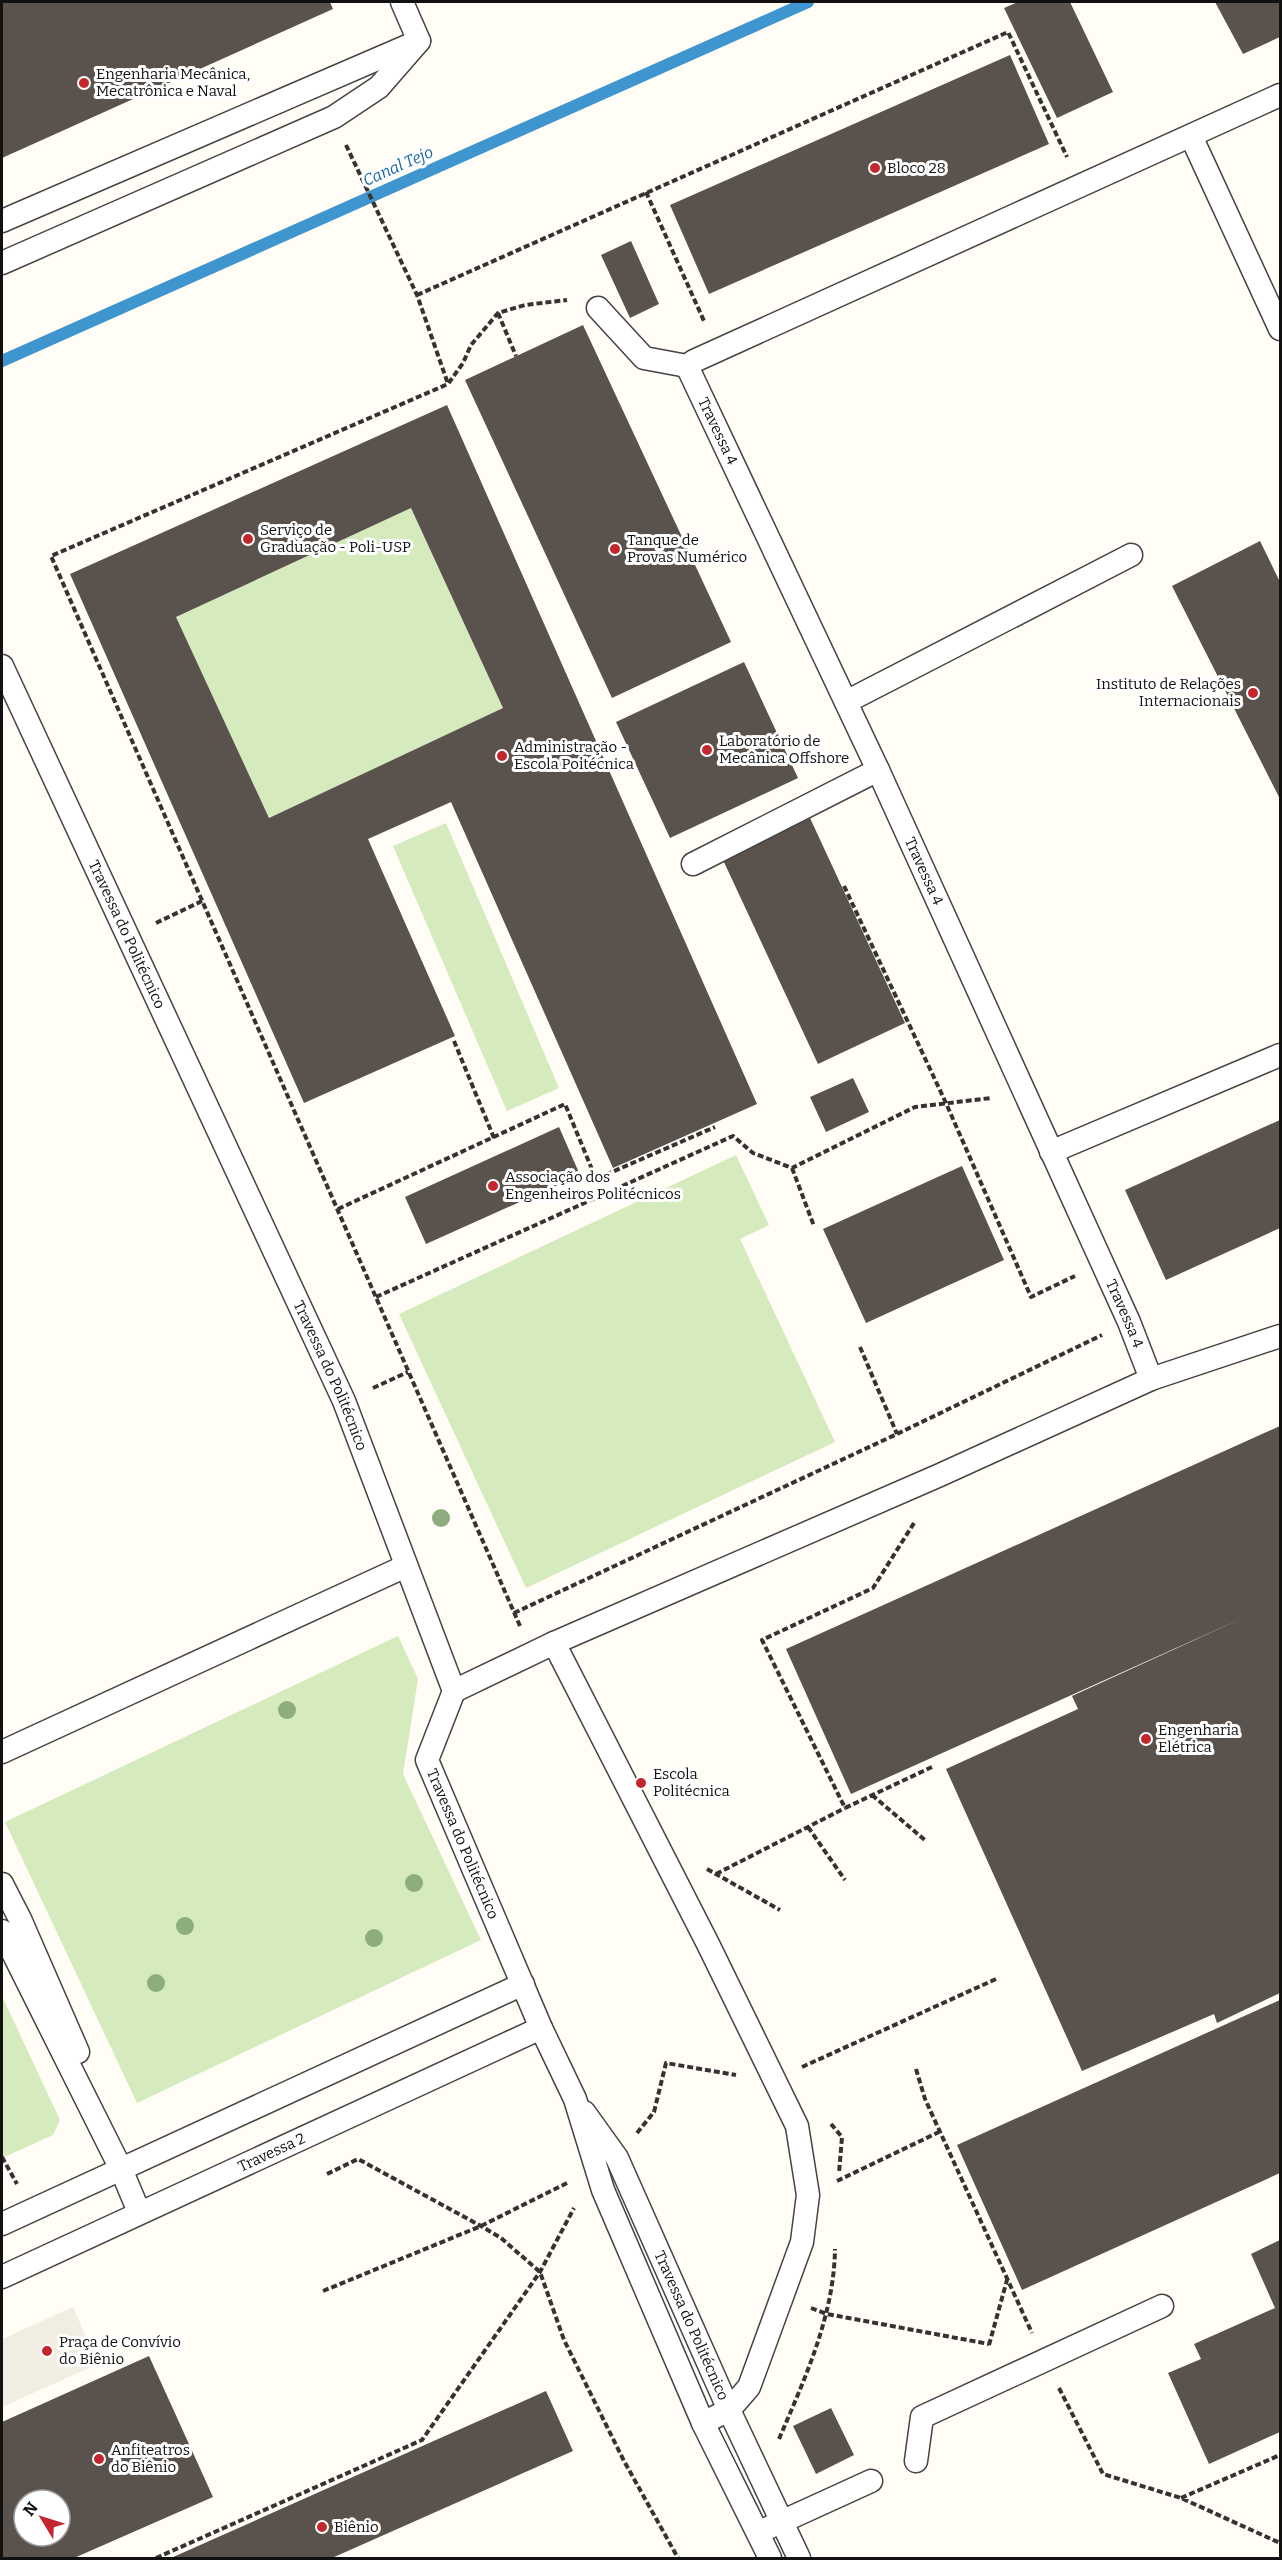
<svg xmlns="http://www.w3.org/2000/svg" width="1282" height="2560" font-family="Bitter,serif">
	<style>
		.green { fill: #d5ebbd }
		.plaza { fill: #f1ede2 }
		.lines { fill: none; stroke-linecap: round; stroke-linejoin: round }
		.stream { stroke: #3f96cf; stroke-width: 12 }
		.building { fill: #5a524d; fill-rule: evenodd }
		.lane-casing { stroke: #444; stroke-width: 25 }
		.path { stroke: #333; stroke-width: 4; stroke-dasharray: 6 3; stroke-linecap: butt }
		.lane { stroke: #fff; stroke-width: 22 }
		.tree { fill: #8dad7f }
		.poi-dot { fill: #c4262e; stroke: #fff; stroke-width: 2 }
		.labels { text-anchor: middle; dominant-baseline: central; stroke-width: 6; stroke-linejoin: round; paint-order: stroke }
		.poi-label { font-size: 15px; fill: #111; stroke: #fff; text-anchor: start }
		.street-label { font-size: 15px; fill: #111; stroke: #fff }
		.water-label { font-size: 16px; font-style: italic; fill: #1768a6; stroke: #fff }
	</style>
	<rect width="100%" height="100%" fill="#fffdf5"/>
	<path class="green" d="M411,508l92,200 -234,110 -93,-201z
		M446,823l113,265 -52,23 -114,-265z
		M736,1155l33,70 -29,14 95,203 -309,146 -127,-274z
		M398,1636l20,43 -15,95 78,166 -344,163 -132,-281z
		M2,1996l58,124 -7,15 -51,23z"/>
	<path class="plaza" d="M73,2307l25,57 -96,43v-68z"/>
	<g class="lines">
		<path class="stream" d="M2,361l806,-359"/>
	</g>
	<path class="building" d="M2,2h328l3,7 -331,149z
		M1018,2h52l43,90 -56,26 -53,-110z
		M1215,2h65v35l-37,17z
		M1010,55l39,89 -340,150 -39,-89z
		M631,241l28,63 -29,14 -29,-63z
		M583,325l148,317 -119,56 -147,-318z
		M447,405l310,699 -144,64 -162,-366 -83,37 87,197 -151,67 -234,-529zM411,508l92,200 -234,110 -93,-201z
		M1260,541l20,41v217l-108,-213z
		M744,662l54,116 -128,60 -54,-116z
		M810,818l95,205 -87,41 -95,-204z
		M853,1078l16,34 -43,20 -16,-35z
		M1280,1120v108l-114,52 -41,-90z
		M559,1127l21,48 -154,69 -21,-47z
		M962,1166l42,94 -138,63 -43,-94z
		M1280,1426v567l-63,30 -3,-9 -132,57 -136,-302 132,-60 -6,-13 173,-79 -394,177 -65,-145z
		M1280,2000v173l-258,117 -65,-145z
		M1280,2240v192l-71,32 -41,-91 33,-14 -7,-15 81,-36 -24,-54z
		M149,2356l64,141 -139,61h-72v-136zM24,2500h36v36h-36z
		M546,2391l27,60 -241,107h-161z
		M831,2408l23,47 -38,19 -23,-48z"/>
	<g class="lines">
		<defs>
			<g id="lane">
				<path d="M402,2l17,39"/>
				<path d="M1191,136l89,193"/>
				<path d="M2,221l410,-177"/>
				<path d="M2,263l332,-146 45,-30 40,-46"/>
				<path d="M598,308l46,50 43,8 7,-5 586,-266"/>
				<path id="s1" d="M687,366l191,404 251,552 22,57"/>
				<path id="s2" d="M2,666l342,735 110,290 -27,69 114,268 34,71 28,91 100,233 67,135"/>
				<path d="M846,702l285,-147"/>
				<path d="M693,864l185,-94"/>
				<path d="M1051,1152l229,-97"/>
				<path d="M554,1643l154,301 89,182 11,69 -6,47 -53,145 -20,23 -26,13"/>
				<path d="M454,1691l100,-48 386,-168 211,-96 129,-43"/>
				<path d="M2,1752l404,-186"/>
				<path d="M2,1884l18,35 58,133"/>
				<path d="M2,1931l119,238 18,43"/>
				<path id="s3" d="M584,2112l33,46 112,252 70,148"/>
				<path d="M2,2224l521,-240"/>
				<path id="s4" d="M2,2277l539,-249"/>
				<path d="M916,2461l6,-44 240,-111"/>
				<path d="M768,2528l103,-47"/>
			</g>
		</defs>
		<use href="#lane" class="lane-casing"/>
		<path class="path" d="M346,145l71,150 31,89
			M646,192l58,129
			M417,295l591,-263 59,125
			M498,313l18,43
			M844,886l102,217 85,194 44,-21
			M156,923l46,-22
			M454,1041l40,97
			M792,1168l22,58
			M338,1209l227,-105 31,75 119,-52
			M376,1297l357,-161 20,17 39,15 123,-61 76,-9
			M860,1347l37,87
			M373,1388l35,-16
			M914,1523l-41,65 -111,52 83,168 89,-42
			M514,1613l383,-179 205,-99
			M520,1626l-469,-1070 397,-172 15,-21 8,-18 27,-32 27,-8 42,-5
			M872,1795l54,46
			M808,1827l37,53
			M707,1869l73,41
			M716,1874l129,-66
			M802,2067l194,-88
			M916,2069l9,30 107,234
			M831,2124l11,13 -3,36
			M637,2133l17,-21 12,-49 70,12
			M2,2157l15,27
			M327,2174l31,-15 123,67 20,12 39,34 24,68 60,121 54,97
			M837,2181l102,-49
			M323,2291l158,-65 86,-43
			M811,2308l16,6 162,30
			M989,2345l18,-65
			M1059,2388l44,86 78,24 99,45
			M779,2439c26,-61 55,-123 56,-190
			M1181,2498l99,-43
			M156,2558l266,-118 118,-168 34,-64"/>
		<use href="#lane" class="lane"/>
	</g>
	<g class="tree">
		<circle cx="441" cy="1518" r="9"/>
		<circle cx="287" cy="1710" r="9"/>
		<circle cx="414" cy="1883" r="9"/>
		<circle cx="185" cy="1926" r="9"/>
		<circle cx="374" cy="1938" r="9"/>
		<circle cx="156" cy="1983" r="9"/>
	</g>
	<g class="poi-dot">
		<circle cx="84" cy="83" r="6"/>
		<circle cx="875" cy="168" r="6"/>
		<circle cx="248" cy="539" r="6"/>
		<circle cx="615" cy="549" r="6"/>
		<circle cx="1253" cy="693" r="6"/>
		<circle cx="707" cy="750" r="6"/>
		<circle cx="502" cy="756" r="6"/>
		<circle cx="493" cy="1186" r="6"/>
		<circle cx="1146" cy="1739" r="6"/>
		<circle cx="641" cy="1783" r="6"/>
		<circle cx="47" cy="2351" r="6"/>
		<circle cx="99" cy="2459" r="6"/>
		<circle cx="322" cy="2527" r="6"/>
	</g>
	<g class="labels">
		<g class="poi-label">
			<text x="96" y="74">Engenharia Mecânica,<tspan x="96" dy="17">Mecatrônica e Naval</tspan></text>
			<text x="887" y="168">Bloco 28</text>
			<text x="260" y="530">Serviço de<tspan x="260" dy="17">Graduação - Poli-USP</tspan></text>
			<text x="627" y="540">Tanque de<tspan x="627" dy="17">Provas Numérico</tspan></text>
			<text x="1241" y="684" text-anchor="end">Instituto de Relações<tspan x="1241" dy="17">Internacionais</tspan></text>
			<text x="719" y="741">Laboratório de<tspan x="719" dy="17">Mecânica Offshore</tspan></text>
			<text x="514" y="747">Administração -<tspan x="514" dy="17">Escola Poitécnica</tspan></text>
			<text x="505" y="1177">Associação dos<tspan x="505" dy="17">Engenheiros Politécnicos</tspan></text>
			<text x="1158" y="1730">Engenharia<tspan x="1158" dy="17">Elétrica</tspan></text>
			<text x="653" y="1774">Escola<tspan x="653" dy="17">Politécnica</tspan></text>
			<text x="59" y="2342">Praça de Convívio<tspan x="59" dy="17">do Biênio</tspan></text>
			<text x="111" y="2450">Anfiteatros<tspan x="111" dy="17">do Biênio</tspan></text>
			<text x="334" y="2527">Biênio</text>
		</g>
		<g class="street-label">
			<text stroke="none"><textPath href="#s1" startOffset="72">Travessa 4</textPath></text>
			<text stroke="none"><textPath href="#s1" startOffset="558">Travessa 4</textPath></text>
			<text stroke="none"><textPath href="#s2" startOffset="296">Travessa do Politécnico</textPath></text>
			<text stroke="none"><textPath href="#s1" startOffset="1044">Travessa 4</textPath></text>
			<text stroke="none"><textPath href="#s2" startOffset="782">Travessa do Politécnico</textPath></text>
			<text stroke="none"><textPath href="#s2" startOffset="1286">Travessa do Politécnico</textPath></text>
			<text stroke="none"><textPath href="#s4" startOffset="297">Travessa 2</textPath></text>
			<text stroke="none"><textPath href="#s3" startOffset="240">Travessa do Politécnico</textPath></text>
		</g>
		<g class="water-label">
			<text transform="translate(398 166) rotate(-24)">Canal Tejo</text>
		</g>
	</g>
	<rect width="1282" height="2560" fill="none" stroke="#111111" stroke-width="6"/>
	<g transform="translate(42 2518) rotate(308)"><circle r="28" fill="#ffffff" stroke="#a0a0a0" stroke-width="1.5"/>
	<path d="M0-4.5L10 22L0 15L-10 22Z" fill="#c4262e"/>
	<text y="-9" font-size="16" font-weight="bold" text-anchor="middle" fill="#111111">N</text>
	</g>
</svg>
